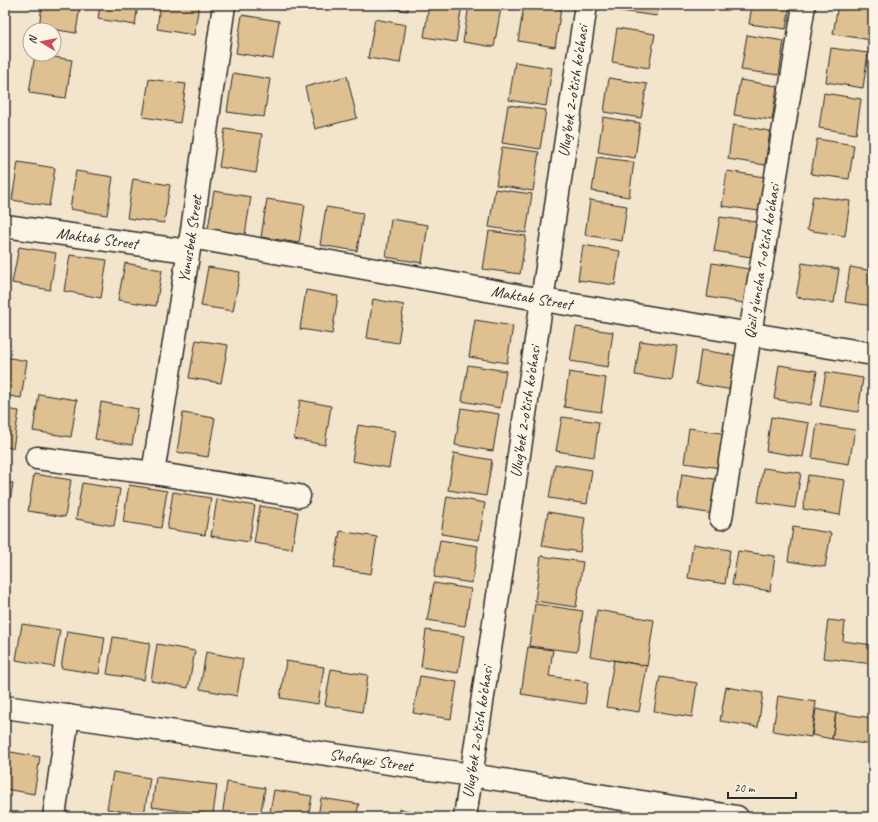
<svg xmlns="http://www.w3.org/2000/svg" width="878" height="822" font-family="Caveat,sans-serif">
	<style>
		.building { fill: #dec091; stroke: #2b2b2b }
		.lines { fill: none; stroke-linecap: round; stroke-linejoin: round }
		.street-casing { stroke: #2b2b2b; stroke-width: 25 }
		.secondary-casing { stroke: #2b2b2b; stroke-width: 25 }
		.street { stroke: #fcf5e5; stroke-width: 22 }
		.secondary { stroke: #fcf5e5; stroke-width: 22 }
		.labels { text-anchor: middle; dominant-baseline: central; stroke-width: 3; stroke-linejoin: round; paint-order: stroke }
		.street-label { font-size: 16px; fill: #2b2b2b; stroke: #fcf5e5 }
	</style>
	<rect width="100%" height="100%" fill="#f3e5cc"/>
	<filter id="ink" filterUnits="userSpaceOnUse"><feTurbulence type="fractalNoise" baseFrequency=".025" numOctaves="2"/><feDisplacementMap in="SourceGraphic" scale="8" xChannelSelector="R" yChannelSelector="G"/><feConvolveMatrix kernelMatrix="1 2 1 2 8 2 1 2 1" color-interpolation-filters="sRGB"/></filter>
	<g filter="url(#ink)">
		<path class="building" d="M42,5h38l-4,28 -37,-6z
			M100,5h38l-3,20 -37,-6z
			M160,5h39l-5,30 -37,-6z
			M376,5h32v6l-32,-5z
			M429,5h33l-6,37 -32,-5z
			M469,5h11l21,3 -7,39 -31,-5z
			M524,5h13l24,4 -6,38 -37,-6z
			M621,5h38l-2,11 -37,-5z
			M752,5h38l-4,24 -37,-5z
			M838,5h35v19l-2,16 -38,-6z
			M242,15l37,6 -6,38 -37,-6z
			M375,19l31,6 -6,38 -32,-5z
			M617,28l38,6 -6,34 -37,-6z
			M747,35l37,6 -5,34 -38,-5z
			M831,48l37,5 -5,35 -37,-6z
			M35,54l37,6 -6,38 -37,-5z
			M515,62l37,6 -6,38 -37,-6z
			M233,73l37,6 -6,38 -37,-5z
			M347,76l10,42 -42,11 -10,-42z
			M609,78l38,6 -6,34 -37,-6z
			M149,79l37,5 -6,39 -37,-6z
			M740,80l37,6 -5,34 -38,-5z
			M824,93l37,6 -5,35 -37,-6z
			M508,105l38,5 -6,39 -38,-6z
			M603,117l37,6 -5,35 -37,-6z
			M733,125l37,6 -5,34 -37,-6z
			M225,129l37,5 -6,39 -37,-6z
			M817,139l37,6 -5,34 -38,-5z
			M502,147l37,5 -6,39 -37,-6z
			M597,157l37,5 -5,35 -37,-6z
			M18,162l37,6 -6,38 -37,-6z
			M76,171l37,6 -6,38 -37,-6z
			M727,171l37,6 -5,34 -37,-5z
			M133,179l37,6 -6,38 -37,-5z
			M495,189l37,5 -6,39 -37,-6z
			M214,191l37,6 -6,38 -37,-6z
			M813,196l37,5 -5,35 -38,-6z
			M267,199l38,6 -6,38 -38,-6z
			M590,200l37,6 -5,35 -37,-6z
			M326,207l37,6 -6,38 -37,-6z
			M720,217l37,5 -6,35 -37,-6z
			M391,219l37,6 -6,38 -36,-6z
			M489,231l37,5 -6,38 -37,-5z
			M583,245l37,6 -5,34 -37,-5z
			M19,247l37,6 -6,37 -38,-7z
			M70,255l37,5 -6,38 -37,-7z
			M125,263l37,7 -6,36 -38,-6z
			M712,263l37,6 -5,34 -37,-6z
			M802,263l37,6 -5,34 -38,-6z
			M208,267l32,5 -7,39 -32,-5z
			M850,267l23,4v35l-28,-4z
			M306,290l32,6 -6,38 -32,-5z
			M373,299l31,6 -6,38 -31,-5z
			M475,320l38,6 -6,37 -38,-6z
			M576,327l37,5 -5,35 -38,-6z
			M196,340l32,5 -7,38 -32,-5z
			M640,341l37,5 -5,35 -37,-6z
			M701,350l37,6 -5,34 -37,-6z
			M5,357l22,4 -6,37 -16,-3z
			M468,365l38,6 -6,37 -38,-7z
			M779,365l38,6 -6,34 -37,-6z
			M569,372l37,6 -5,34 -37,-5z
			M826,372l37,6 -5,34 -38,-6z
			M39,394l38,6 -6,37 -38,-6z
			M300,400l31,6 -6,39 -31,-6z
			M101,402l37,7 -6,36 -37,-6z
			M461,408l38,6 -6,37 -38,-6z
			M5,409l14,2 -6,37 -8,-1z
			M183,413l32,5 -7,39 -31,-5z
			M562,417l37,5 -5,35 -38,-6z
			M771,417l38,6 -6,34 -37,-6z
			M817,424l38,6 -6,34 -37,-6z
			M358,425l37,6 -6,37 -37,-7z
			M689,428l38,6 -6,34 -37,-5z
			M454,453l38,7 -6,36 -38,-6z
			M555,464l37,6 -5,34 -38,-6z
			M763,468l38,5 -6,35 -37,-6z
			M34,474l37,6 -6,37 -37,-6z
			M682,474l38,6 -6,34 -37,-6z
			M808,475l37,5 -5,35 -37,-6z
			M5,482l8,1 -6,37h-2z
			M82,483l38,6 -6,37 -38,-7z
			M129,485l38,6 -6,37 -38,-6z
			M173,492l38,6 -6,37 -38,-6z
			M447,496l38,7 -6,37 -38,-6z
			M217,499l38,7 -6,36 -38,-6z
			M260,506l38,6 -6,37 -38,-6z
			M548,512l37,6 -5,34 -38,-6z
			M793,527l38,6 -6,34 -37,-6z
			M340,531l37,6 -6,37 -37,-6z
			M440,540l38,6 -6,37 -38,-6z
			M693,544l37,6 -5,34 -37,-6z
			M738,551l37,5 -5,35 -38,-6z
			M541,556l42,6 -7,45 -41,-6z
			M434,583l37,6 -6,37 -38,-6z
			M535,604l48,7 -6,41 -48,-6z
			M597,610l57,10 -7,46 -57,-10z
			M828,620l17,2 -2,19 30,4v19l-50,-6z
			M5,623h3l-3,19z
			M22,624l38,6 -6,37 -38,-7z
			M426,630l38,6 -6,37 -37,-6z
			M67,631l38,6 -6,37 -38,-6z
			M113,637l37,6 -6,37 -37,-6z
			M157,644l38,7 -7,37 -37,-7z
			M528,647l25,3 -4,26 39,6 -3,22 -64,-10z
			M206,652l37,7 -6,37 -37,-7z
			M614,660l33,6 -8,46 -33,-5z
			M286,661l38,6 -6,37 -38,-6z
			M331,669l37,6 -6,37 -37,-7z
			M420,676l37,6 -6,37 -38,-6z
			M660,677l37,6 -5,34 -38,-6z
			M726,687l37,6 -5,34 -38,-6z
			M778,696l38,6 -5,35 -38,-6z
			M816,709l20,4 -4,26 -20,-4z
			M836,713l37,5v27l-41,-6z
			M5,751l35,6 -6,37 -29,-5z
			M113,772l37,6 -6,37 -37,-6z
			M156,777l61,8 -4,30 -61,-8z
			M227,782l38,6 -5,29h-38z
			M274,790l38,6 -4,21h-39z
			M321,798l38,6 -3,13h-38z
			M399,809l38,7 -1,1h-38z"/>
		<g class="lines">
			<defs>
				<g id="street">
					<path id="s1" d="M5,226l183,25"/>
					<path id="s2" d="M191,237l352,63 330,54"/>
					<path d="M37,458l116,15 146,23"/>
					<path id="s3" d="M153,473l38,-236 33,-232"/>
					<path id="s4" d="M721,518l29,-184 54,-329"/>
					<path d="M54,817l14,-101"/>
					<path id="s5" d="M465,817l121,-812"/>
				</g>
				<g id="secondary">
					<path id="s6" d="M5,707l466,68 266,42"/>
				</g>
			</defs>
			<use href="#street" class="street-casing"/>
			<use href="#secondary" class="secondary-casing"/>
			<use href="#street" class="street"/>
			<use href="#secondary" class="secondary"/>
		</g>
	</g>
	<g class="labels">
		<g class="street-label">
			<text stroke="none"><textPath href="#s5" startOffset="734">Ulug'bek 2-o'tish ko'chasi</textPath></text>
			<text stroke="none"><textPath href="#s1" startOffset="93">Maktab Street</textPath></text>
			<text stroke="none"><textPath href="#s3" startOffset="237">Yunusbek Street</textPath></text>
			<text stroke="none"><textPath href="#s4" startOffset="260">Qizil g'uncha 1-o'tish ko'chasi</textPath></text>
			<text stroke="none"><textPath href="#s2" startOffset="346">Maktab Street</textPath></text>
			<text stroke="none"><textPath href="#s5" startOffset="410">Ulug'bek 2-o'tish ko'chasi</textPath></text>
			<text stroke="none"><textPath href="#s5" startOffset="86">Ulug'bek 2-o'tish ko'chasi</textPath></text>
			<text stroke="none"><textPath href="#s6" startOffset="370">Shofayzi Street</textPath></text>
		</g>
	</g>
	<rect width="878" height="822" fill="none" stroke="#fcf5e5" stroke-width="20"/>
	<rect x="10" y="10" width="858" height="802" fill="none" stroke="#2b2b2b" stroke-width="1.5" filter="url(#ink)"/>
	<g transform="translate(42 42) rotate(280)"><circle r="19" fill="#fcf5e5" stroke="#a8a49b"/>
	<path d="M0-3L7 15L0 10L-7 15Z" fill="#d1495b"/>
	<text y="-6" font-size="11" font-weight="bold" text-anchor="middle" fill="#2b2b2b">N</text>
	</g>
	<path d="M728 792v6h68v-6" fill="none" stroke="#2b2b2b" stroke-width="2"/>
	<text x="734" y="792" font-size="12" fill="#2b2b2b" stroke="#fcf5e5" stroke-width="3" paint-order="stroke">20 m</text>
</svg>
